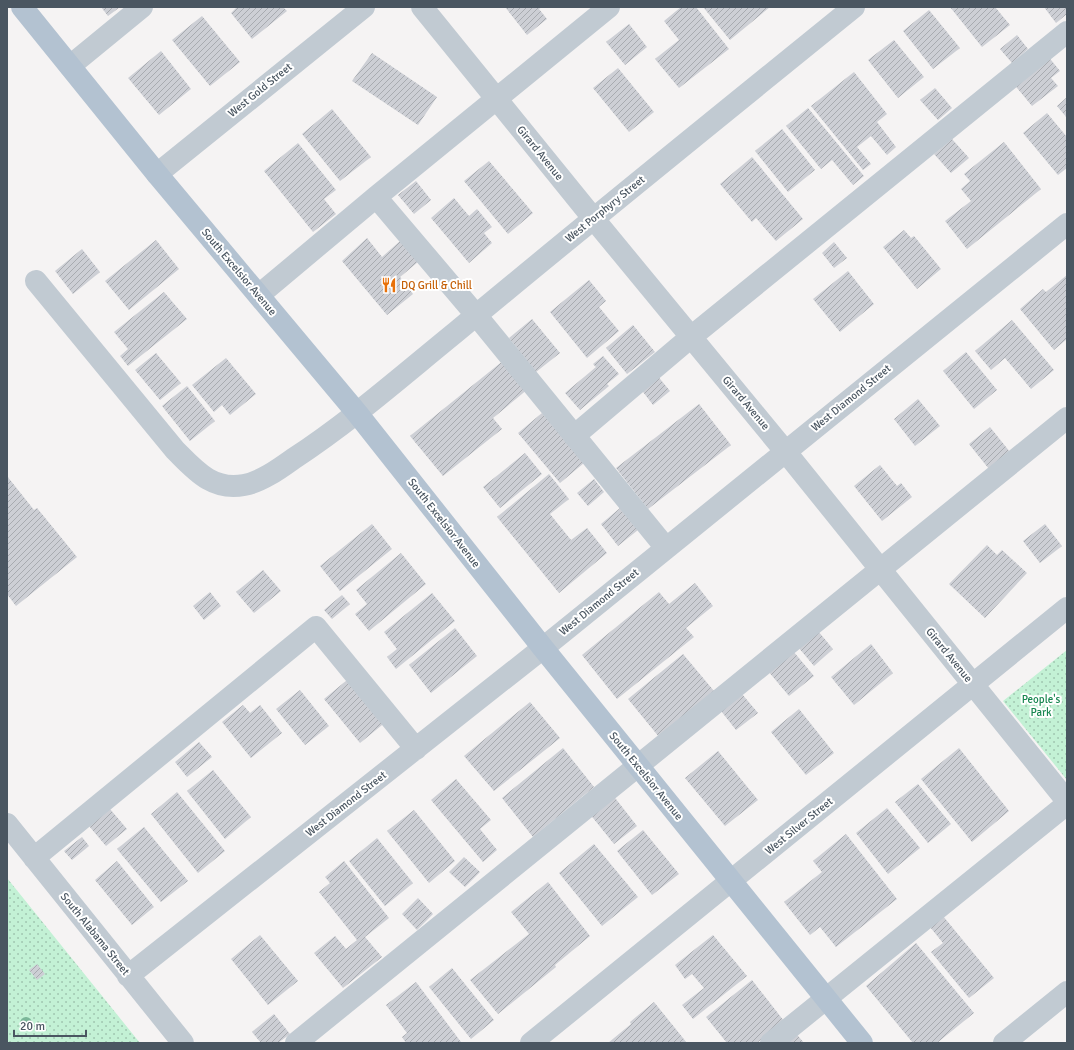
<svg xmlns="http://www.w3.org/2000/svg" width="1074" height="1050" font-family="Signika,sans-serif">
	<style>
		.park { fill: url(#park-dots) }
		.building { fill: url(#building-hatch) }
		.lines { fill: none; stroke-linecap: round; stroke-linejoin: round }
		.minor { stroke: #c1cad2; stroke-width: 22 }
		.major { stroke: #b3c2d1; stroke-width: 22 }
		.tree { fill: #7bb799 }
		.labels { text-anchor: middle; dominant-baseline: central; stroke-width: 4; stroke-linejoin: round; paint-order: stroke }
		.street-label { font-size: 11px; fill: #4a5661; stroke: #fff }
		.food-label { font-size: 11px; fill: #c56008; stroke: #fff; text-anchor: start }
		.park-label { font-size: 11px; fill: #17864f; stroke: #fff }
	</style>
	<defs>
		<pattern id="park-dots" width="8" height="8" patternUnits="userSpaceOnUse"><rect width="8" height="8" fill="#c3f1d5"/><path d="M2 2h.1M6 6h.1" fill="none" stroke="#a0c6b0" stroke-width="1.8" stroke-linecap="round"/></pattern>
		<pattern id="building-hatch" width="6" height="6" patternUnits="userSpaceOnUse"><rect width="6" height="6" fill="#cdcfd5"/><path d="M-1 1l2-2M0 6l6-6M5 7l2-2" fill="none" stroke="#a8abb0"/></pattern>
	</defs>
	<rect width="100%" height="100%" fill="#f5f3f3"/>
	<path class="park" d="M1067,650v130l-64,-79z
		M7,878l133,165h-133z"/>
	<path class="building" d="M101,7h19l-12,9z
		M237,7h46l4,4 -35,28 -21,-26z
		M505,7h37l-3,2 8,10 -20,16z
		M681,7h15l33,42 -50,39 -24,-29 24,-19 -15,-19z
		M703,7h67l-40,33z
		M950,7h45l15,18 -28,22z
		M1044,7h23v7l-11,9z
		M929,10l31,38 -27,21 -30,-38z
		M202,16l38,46 -30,24 -38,-46z
		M629,24l18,23 -22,18 -19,-23z
		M1017,35l11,14 -16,14 -12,-14z
		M894,40l30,37 -26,21 -30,-38z
		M161,51l30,38 -32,26 -31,-37z
		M372,53l65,44 -19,28 -66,-44z
		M1047,55l13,16 -9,7 7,8 -26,20 -19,-23z
		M618,68l36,44 -25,20 -36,-44z
		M854,72l33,42 -10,8 19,25 -9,8 -16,-19 -14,11 14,17 -8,6 -52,-64z
		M935,88l17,20 -14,12 -18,-20z
		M1067,97v21l-10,-12z
		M808,108l56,68 -11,9 -21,-25 -11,9 -35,-43z
		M332,109l39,48 -31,24 -38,-47z
		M1047,113l20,24v31l-9,7 -35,-42z
		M782,129l33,41 -27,22 -33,-41z
		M952,139l17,19 -18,15 -17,-19z
		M1004,142l37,47 -74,60 -22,-28 26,-20 -10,-12 9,-8 -6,-7z
		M298,143l38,47 -12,9 12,15 -23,18 -49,-61z
		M752,157l51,62 -27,22 -20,-23 -4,4 -32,-38z
		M489,161l44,52 -25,21 -44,-53z
		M416,181l15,19 -17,14 -16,-19z
		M454,198l15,18 8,-7 15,18 -8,6 8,10 -23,20 -38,-45z
		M904,230l7,8 3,-2 27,33 -24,20 -34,-42z
		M367,238l15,19 18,-16 18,21 -18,15 13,17 -26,21 -45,-54z
		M156,240l23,29 -50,41 -24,-29z
		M834,242l13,16 -13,10 -12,-15z
		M82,249l18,23 -27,22 -18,-23z
		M848,271l26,33 -34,28 -27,-33z
		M1067,275v64l-13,11 -34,-41 23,-20 3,3z
		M589,280l17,21 -7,6 20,24 -32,27 -37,-46z
		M164,292l23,27 -59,47 -8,-10 8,-7 -14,-17z
		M532,319l28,34 -24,19 -27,-34z
		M1012,320l42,50 -23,19 -26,-31 -14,12 -16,-19z
		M633,325l22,27 -28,22 -21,-26z
		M966,352l31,38 -23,19 -31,-38z
		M156,353l25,30 -21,17 -25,-30z
		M603,356l16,18 -12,10 2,2 -29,24 -15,-17 31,-26 -3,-3z
		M226,358l30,36 -26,21 -8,-10 -8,7 -22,-27z
		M504,360l24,29 -35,29 9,11 -59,47 -33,-40z
		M656,374l14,17 -17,14 -13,-17z
		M187,386l28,35 -25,20 -28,-35z
		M918,399l22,27 -25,20 -21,-27z
		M699,404l32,41 -83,64 -32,-41z
		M542,413l42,50 -24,20 -42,-50z
		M990,427l20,25 -21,17 -20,-25z
		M525,453l17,21 -42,34 -17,-21z
		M880,465l17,21 4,-3 11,14 -30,24 -28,-35z
		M549,474l20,25 -19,15 21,26 16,-12 20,25 -48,40 -62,-76z
		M7,476l27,34 3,-2 40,49 -61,49 -9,-12z
		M594,479l10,13 -16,14 -11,-13z
		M620,508l18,22 -20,16 -17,-22z
		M372,524l20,25 -52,42 -20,-25z
		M1045,524l17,22 -22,17 -17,-22z
		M987,545l10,10 5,-5 25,23 -42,45 -36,-34z
		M401,553l25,31 -57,47 -14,-17 12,-10 -11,-14z
		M263,570l18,21 -27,22 -18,-21z
		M695,583l18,23 -27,22 8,9 -77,62 -35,-44 77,-63 10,12z
		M210,592l11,14 -17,14 -11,-14z
		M432,593l23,28 -59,48 -9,-12 10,-8 -13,-17z
		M342,595l8,9 -18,15 -8,-9z
		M455,628l22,28 -46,37 -22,-28z
		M818,631l15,18 -19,17 -16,-19z
		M871,644l22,29 -39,32 -23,-28z
		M793,651l21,25 -25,20 -21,-25z
		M683,654l31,37 -55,46 -31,-38z
		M352,676l35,45 -27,22 -36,-44z
		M300,690l29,36 -24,19 -29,-36z
		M742,694l16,19 -22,17 -15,-19z
		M530,702l30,36 -66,53 -30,-35z
		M243,705l7,8 10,-8 22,28 -31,25 -29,-36z
		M799,709l35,44 -28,22 -35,-43z
		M199,742l13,15 -25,20 -12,-15z
		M563,748l31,39 -61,50 -31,-39z
		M959,748l50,63 -37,31 -51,-63z
		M718,751l40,49 -33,26 -40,-48z
		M213,770l38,47 -26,22 -38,-48z
		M456,779l35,41 -11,9 17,21 -14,12 -52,-62z
		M918,784l33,40 -23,19 -33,-41z
		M177,792l48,59 -27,22 -47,-59z
		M612,794l25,32 -23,18 -25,-31z
		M887,808l33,40 -32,26 -32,-41z
		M110,809l17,20 -21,17 -17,-20z
		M414,810l41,51 -26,22 -42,-52z
		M144,827l44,54 -27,21 -44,-53z
		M643,830l36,44 -27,21 -35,-44z
		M846,834l51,65 -61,48 -16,-20 -10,8 -26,-33 38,-30 -9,-11z
		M82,837l7,9 -17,14 -8,-9z
		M377,838l36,45 -28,23 -36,-45z
		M594,844l44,53 -36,29 -43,-53z
		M464,857l16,15 -15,15 -16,-15z
		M117,861l37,46 -22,18 -37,-45z
		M344,861l45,57 -24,19 17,20 -39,31 -29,-35 21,-17 11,13 11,-9 -38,-48 11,-9 -5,-6z
		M548,882l42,54 -35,29 1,2 -58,47 -28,-34 59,-46 -18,-22z
		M418,898l15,16 -16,16 -15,-16z
		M943,916l51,62 -25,20 -38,-46 12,-9 -13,-16z
		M260,935l38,46 -30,24 -37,-46z
		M713,935l34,41 -54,43 -11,-14 22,-17 -12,-14 -7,5 -10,-14z
		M916,943l58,70 -37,30h-24l-47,-57z
		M37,964l8,10 -8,6 -8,-10z
		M452,968l42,52 -23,19 -42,-52z
		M752,980l32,41 -27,22h-30l-21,-26z
		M416,982l45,60 -2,1h-53l-4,-6 5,-4 -21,-28z
		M654,1002l33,41h-79l23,-19 -1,-2z
		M274,1014l16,20 -12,9h-17l-9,-11z
		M794,1031l10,12h-26z"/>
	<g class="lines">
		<path class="minor" d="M422,7l171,211 192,233 282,350
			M70,66l72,-59
			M157,174l207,-167
			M376,197l100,118 190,233
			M36,281l139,169c20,20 37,41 69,35 17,-3 35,-16 49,-26 58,-38 110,-84 163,-127 132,-110 265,-217 398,-325
			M259,295l117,-98 233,-190
			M574,436l117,-99 376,-305
			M7,824l176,219
			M34,858l282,-231 100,122
			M128,976l415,-328 524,-424
			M296,1043l771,-625
			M531,1043l536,-435
			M771,1043l296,-239
			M1004,1043l63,-51"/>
		<path class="major" d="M22,7l135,167 200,239 186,235 319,395"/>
	</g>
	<circle class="tree" cx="26" cy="1023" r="6"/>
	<defs>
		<symbol id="restaurant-bare" viewBox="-9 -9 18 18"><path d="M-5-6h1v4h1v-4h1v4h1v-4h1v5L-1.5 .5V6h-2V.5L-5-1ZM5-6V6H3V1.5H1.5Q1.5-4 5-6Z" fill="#e8710a" stroke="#fff" stroke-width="2.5" paint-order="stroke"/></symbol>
	</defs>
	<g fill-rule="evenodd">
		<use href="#restaurant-bare" x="378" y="274" width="22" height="22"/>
	</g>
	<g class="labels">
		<g class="street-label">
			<text transform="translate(260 90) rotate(-39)">West Gold Street</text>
			<text transform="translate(540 153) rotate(51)">Girard Avenue</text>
			<text transform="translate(605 209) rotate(-39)">West Porphyry Street</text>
			<text transform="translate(239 272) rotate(50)">South Excelsior Avenue</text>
			<text transform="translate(851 398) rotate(-39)">West Diamond Street</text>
			<text transform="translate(746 403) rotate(50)">Girard Avenue</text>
			<text transform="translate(444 523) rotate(52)">South Excelsior Avenue</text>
			<text transform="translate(599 602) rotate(-39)">West Diamond Street</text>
			<text transform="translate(949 655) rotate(51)">Girard Avenue</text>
			<text transform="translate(646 776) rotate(51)">South Excelsior Avenue</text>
			<text transform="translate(346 804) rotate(-38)">West Diamond Street</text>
			<text transform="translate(799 826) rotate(-39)">West Silver Street</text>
			<text transform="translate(95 934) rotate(51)">South Alabama Street</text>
		</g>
		<g class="food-label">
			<text x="401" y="285">DQ Grill &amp; Chill</text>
		</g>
		<g class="park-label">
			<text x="1041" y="699">People's<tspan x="1041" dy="13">Park</tspan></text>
		</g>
	</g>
	<rect width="1074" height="1050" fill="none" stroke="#4a5661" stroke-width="16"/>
	<path d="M14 1030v6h72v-6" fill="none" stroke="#4a5661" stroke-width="2"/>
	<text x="20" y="1030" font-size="12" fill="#4a5661" stroke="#ffffff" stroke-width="3" paint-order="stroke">20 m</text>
</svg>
